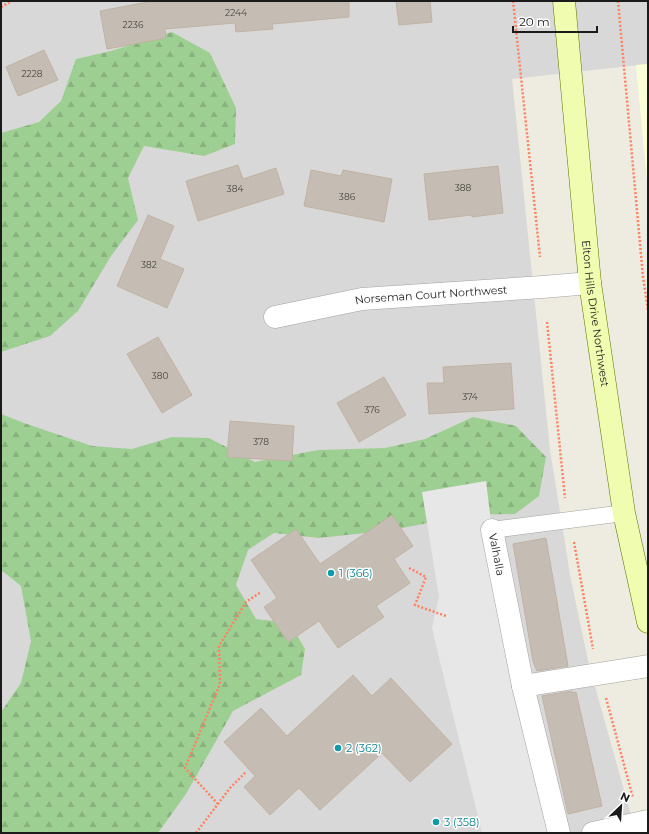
<svg xmlns="http://www.w3.org/2000/svg" width="649" height="834" font-family="Montserrat,sans-serif">
	<style>
		.residential { fill: #d9d8d8 }
		.education { fill: #fbffd8 }
		.forest { fill: url(#forest-firs) }
		.parking { fill: #e7e7e7 }
		.building { fill: #c5bdb3; stroke: #c0b2a2 }
		.lines { fill: none; stroke-linecap: round; stroke-linejoin: round }
		.lane-casing { stroke: #a2a2a2; stroke-width: 17 }
		.street-casing { stroke: #a2a2a2; stroke-width: 23 }
		.secondary-casing { stroke: #5c7500; stroke-width: 23 }
		.path { stroke: #ff8160; stroke-width: 2.5; stroke-dasharray: 2 2; stroke-linecap: butt }
		.lane { stroke: #fff; stroke-width: 16 }
		.street { stroke: #fff; stroke-width: 22 }
		.secondary { stroke: #f0fcaf; stroke-width: 22 }
		.culture-dot { fill: #0f9aa8; stroke: #fff; stroke-width: 1.5 }
		.labels { text-anchor: middle; dominant-baseline: central; stroke-width: 3; stroke-linejoin: round; paint-order: stroke }
		.number-label { font-size: 9px; fill: #464441 }
		.street-label { font-size: 11px; fill: #1b1b1b; stroke: #fff }
		.culture-label { font-size: 11px; fill: #0d838f; stroke: #fff; text-anchor: start }
	</style>
	<defs>
		<pattern id="forest-firs" width="22" height="20" patternUnits="userSpaceOnUse"><rect width="22" height="20" fill="#9ecf92"/><path d="M5 1l3.5 6h-7zM16 11l3.5 6h-7z" fill="#88b17d"/></pattern>
	</defs>
	<rect width="100%" height="100%" fill="#eeebe0"/>
	<path class="residential" d="M1,1h647v63l-136,15 38,371 21,130 18,85 47,168h-635z"/>
	<path class="education" d="M648,64v128l-12,-127z"/>
	<path class="forest" d="M172,32l38,21 26,55 -1,36 -31,12 -60,-10 -16,32 10,42 -27,36 -33,55 -28,25 -49,16v-219l38,-11 22,-21 15,-42 35,-8z
		M1,414l23,9 68,23 40,3 40,-12 37,1 46,24 63,-12 67,-2 40,-9 48,-22 43,9 30,31 -7,39 -24,18 -46,1 -77,15 -73,8 -45,-5 -26,17 -12,35 20,34 34,4 15,26 -4,26 -68,36 -47,83 -28,39h-157v-121l20,-29 10,-42 -10,-55 -20,-16z"/>
	<path class="parking" d="M486,481l6,49 67,303h-77l-48,-196 -2,-10 7,-30 -17,-105z"/>
	<path class="building" d="M153,1h196v16l-77,7 1,5 -37,3 -1,-9 -70,6 1,9 -59,11 -7,-38z
		M396,1h34l2,21 -33,3z
		M44,50l14,30 -40,16 -12,-29z
		M238,165l5,14 33,-11 8,26 -86,27 -12,-40z
		M498,166l5,47 -31,4v-2l-43,5 -5,-46z
		M311,170l30,6 2,-6 49,9 -8,43 -80,-16z
		M148,215l26,11 -14,33 24,10 -17,39 -50,-22z
		M158,337l34,58 -30,18 -35,-59z
		M511,363l3,46 -85,5 -2,-31h17l-1,-16z
		M384,377l22,38 -47,27 -22,-39z
		M230,421l64,5 -2,35 -65,-4z
		M392,515l21,31 -19,13 16,24 -34,23 8,11 -46,31 -19,-27 -31,21 -24,-35 13,-9 -26,-38 45,-31 24,35z
		M546,538l22,128 -31,5 -4,-10 -20,-117z
		M353,675l19,21 19,-18 61,66 -42,38 -28,-29 -62,57 -21,-22 -29,27 -26,-28 11,-11 -31,-34 37,-34 26,28z
		M572,691v2l4,-1 26,114 -34,8 -26,-118z"/>
	<g class="lines">
		<defs>
			<path id="lane" d="M492,530l132,-17"/>
			<g id="street">
				<path id="s1" d="M275,317l87,-18 181,-12 47,-4"/>
				<path id="s2" d="M492,530l31,156 36,147"/>
				<path d="M523,686l125,-20"/>
				<path d="M593,833l55,-12"/>
			</g>
			<g id="secondary">
				<path id="s3" d="M564,1l26,282 34,230 24,109"/>
			</g>
		</defs>
		<use href="#lane" class="lane-casing"/>
		<use href="#street" class="street-casing"/>
		<use href="#secondary" class="secondary-casing"/>
		<path class="path" d="M513,1l27,256
			M618,1l25,276 5,33
			M1,7l11,-6
			M547,322l18,176
			M574,542l19,107
			M409,568l17,9 -11,28 31,11
			M606,698l27,100
			M218,804l-33,-36 35,-84 -1,-38 27,-44 15,-10
			M196,833l34,-45 16,-16"/>
		<use href="#lane" class="lane"/>
		<use href="#street" class="street"/>
		<use href="#secondary" class="secondary"/>
	</g>
	<g class="culture-dot">
		<circle cx="331" cy="573" r="4"/>
		<circle cx="338" cy="748" r="4"/>
		<circle cx="436" cy="822" r="4"/>
	</g>
	<g class="labels">
		<g class="number-label">
			<text x="236" y="12">2244</text>
			<text x="133" y="24">2236</text>
			<text x="32" y="73">2228</text>
			<text x="463" y="187">388</text>
			<text x="235" y="188">384</text>
			<text x="347" y="196">386</text>
			<text x="149" y="264">382</text>
			<text x="160" y="375">380</text>
			<text x="470" y="396">374</text>
			<text x="372" y="409">376</text>
			<text x="261" y="441">378</text>
		</g>
		<g class="street-label">
			<text stroke="none"><textPath href="#s1" startOffset="158">Norseman Court Northwest</textPath></text>
			<text stroke="none"><textPath href="#s3" startOffset="314">Elton Hills Drive Northwest</textPath></text>
			<text stroke="none"><textPath href="#s2" startOffset="25">Valhalla</textPath></text>
		</g>
		<g class="culture-label">
			<text x="339" y="573">1 (366)</text>
			<text x="346" y="748">2 (362)</text>
			<text x="444" y="822">3 (358)</text>
		</g>
	</g>
	<rect width="649" height="834" fill="none" stroke="#1b1b1b" stroke-width="4"/>
	<g transform="translate(621 806) rotate(25)" stroke="#ffffff" stroke-width="3" paint-order="stroke">
	<path d="M0-3L7 15L0 10L-7 15Z" fill="#1b1b1b"/>
	<text y="-6" font-size="11" font-weight="bold" text-anchor="middle" fill="#1b1b1b">N</text>
	</g>
	<path d="M513 26v6h84v-6" fill="none" stroke="#1b1b1b" stroke-width="2"/>
	<text x="519" y="26" font-size="12" fill="#1b1b1b" stroke="#ffffff" stroke-width="3" paint-order="stroke">20 m</text>
</svg>
